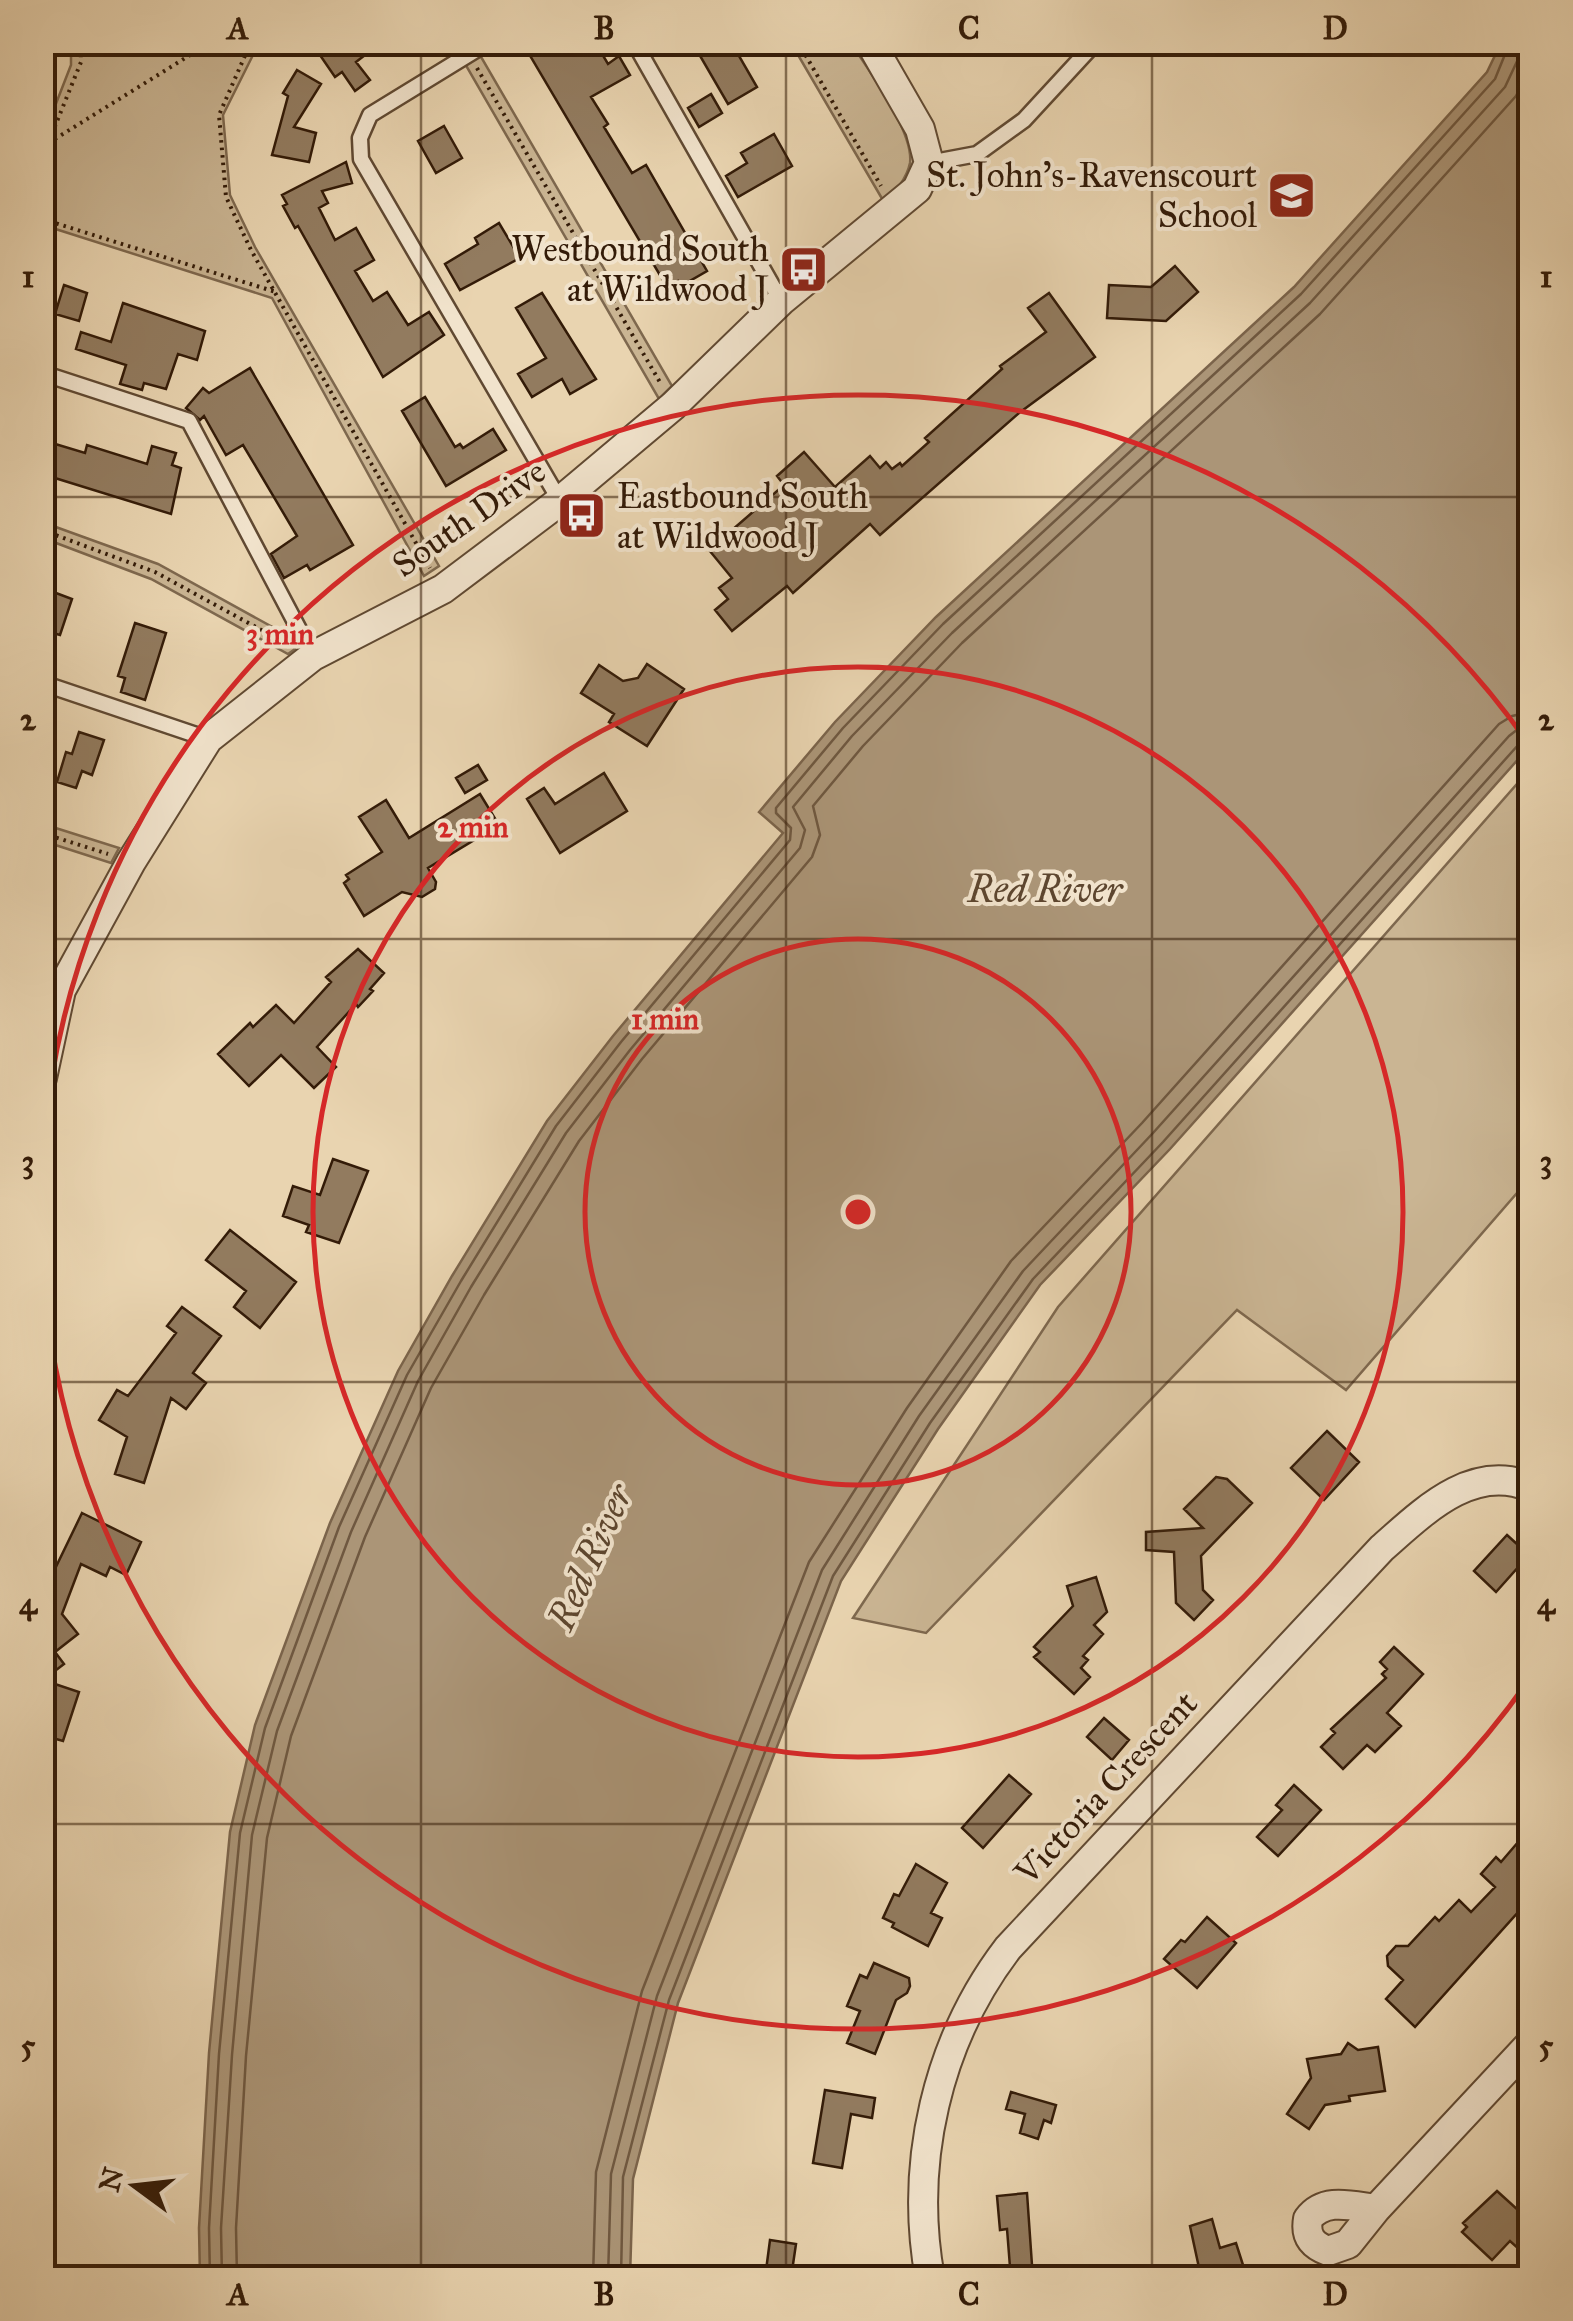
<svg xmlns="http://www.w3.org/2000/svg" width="1573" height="2321" font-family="'IM FELL Great Primer',serif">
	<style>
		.green { fill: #cab593; stroke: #7e684e; stroke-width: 2.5 }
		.water { fill: #ab9577; stroke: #7b644b; stroke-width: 2.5 }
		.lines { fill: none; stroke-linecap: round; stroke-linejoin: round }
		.shore { stroke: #6f5840; stroke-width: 2.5 }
		.building { fill: #927b5f; stroke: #331b08; stroke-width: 2.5 }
		.service-casing { stroke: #604932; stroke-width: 19 }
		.minor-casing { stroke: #604932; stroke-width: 32 }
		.path { stroke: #331b08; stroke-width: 4; stroke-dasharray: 2.5 5; stroke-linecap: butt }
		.service { stroke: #f1e3cc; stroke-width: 14 }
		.minor { stroke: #f1e3cc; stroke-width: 28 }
		.grid { fill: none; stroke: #331b08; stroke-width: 2.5; stroke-opacity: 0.55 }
		.ring { fill: none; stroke: #d62828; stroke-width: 5 }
		.labels { text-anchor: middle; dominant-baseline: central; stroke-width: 8; stroke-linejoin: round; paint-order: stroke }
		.poi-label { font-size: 35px; fill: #331b08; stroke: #f1e3cc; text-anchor: end }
		.street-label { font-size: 35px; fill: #331b08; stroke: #f1e3cc }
		.water-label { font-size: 38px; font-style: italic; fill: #5d462f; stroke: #f1e3cc }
		.centre { fill: #d62828; stroke: #f1e3cc; stroke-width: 5 }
		.ring-label { font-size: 30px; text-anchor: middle; font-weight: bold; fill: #d62828; stroke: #f1e3cc; stroke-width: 8; stroke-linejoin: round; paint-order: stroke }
		.neatline { fill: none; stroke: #331b08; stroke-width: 4 }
		.grid-label { font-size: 32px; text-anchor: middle; font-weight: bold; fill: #331b08 }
	</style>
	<rect width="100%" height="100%" fill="#e9d4b0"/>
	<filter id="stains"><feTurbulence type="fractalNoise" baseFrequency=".002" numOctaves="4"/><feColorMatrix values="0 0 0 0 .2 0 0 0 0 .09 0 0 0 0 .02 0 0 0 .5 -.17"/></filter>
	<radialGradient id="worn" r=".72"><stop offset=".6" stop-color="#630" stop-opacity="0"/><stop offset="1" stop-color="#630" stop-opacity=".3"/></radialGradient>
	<path class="green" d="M71,43h188l-36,72 7,80 25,52 184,319 -15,10 -152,-278 -229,-73v-88l28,-72z
		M453,43h20l199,343 -13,13z
		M791,43h60c17,27 63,88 59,120 -3,15 -15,30 -26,39z
		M42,522l116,42 127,70 10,15 -7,5 -137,-75 -108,-41z
		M1530,769v409l-184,212 -109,-80 -311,323 -73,-15 205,-311z
		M43,824l76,24 -8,15 -68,-22z"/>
	<path class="water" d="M1501,43h29v703l-360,403 -130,136 -102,144 -97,152 -163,422 -45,176 -3,99h-430l-1,-50 10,-175 21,-221 25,-107 75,-202 68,-152 54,-95 95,-155 66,-85 170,-203 -24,-21 76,-90 101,-105 358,-330 193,-215z"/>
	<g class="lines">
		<path class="shore" d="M210,2278l-1,-50 10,-174 21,-221 25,-105 74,-201 68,-152 54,-94 95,-155 65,-84 169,-202 1,-12 -15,-15v-5l67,-80 100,-104 358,-330 194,-215 15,-37
			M222,2278l-1,-50 11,-173 20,-220 25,-104 74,-199 67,-151 53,-94 95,-154 64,-83 170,-202 5,-18 -12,-23 59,-71 100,-103 358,-330 195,-216 15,-32 2,-13
			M237,2278l-1,-50 10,-172 21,-218 24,-102 74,-199 66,-149 53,-93 95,-154 63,-82 170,-202 8,-22 -7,-29 50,-60 99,-103 358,-329 196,-218 14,-27
			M593,2278l3,-106 46,-181 167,-429 98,-154 104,-147 131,-138 357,-399 13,-8 18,-4
			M608,2278l3,-104 46,-178 165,-426 97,-154 104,-145 130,-138 356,-397 9,-7 12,-2
			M621,2278l2,-101 46,-177 164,-424 97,-153 103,-144 130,-137 356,-398 11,-4"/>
	</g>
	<path class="building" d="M311,42h71l-26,20 14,18 -15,11 -13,-19 -7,5z
		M547,42h48l13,22 11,-8 11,19 -39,22 17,27 -4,3 28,46 14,-8 61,106 -26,15 -3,-5 -11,6 -138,-233z
		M692,42h39l26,45 -29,17z
		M297,70l24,14 -27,43 22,6 -7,29 -37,-7 16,-59 -5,-3z
		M711,94l11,19 -23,14 -11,-19z
		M444,126l18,32 -26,15 -18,-32z
		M774,134l18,32 -54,31 -12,-21 21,-13 -6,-10z
		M346,162l6,21 -30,8 6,12 -9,5 16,32 21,-12 18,32 -19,11 18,30 14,-9 21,33 21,-13 15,23 -61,42 -85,-151 -3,2 -12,-22 4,-2 -5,-9z
		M499,223l21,35 -60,32 -15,-26 33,-20 -3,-6z
		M1175,266l23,26 -32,29 -59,-3 2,-33 42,2z
		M64,285l23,8 -8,28 -24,-7z
		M542,293l54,86 -26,15 -8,-15 -30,18 -14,-23 28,-16 -30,-50z
		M1049,293l46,64 -76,56 -139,122 -10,-11 -77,69 -6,-7 -55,45 -17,-21 13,-11 -9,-11 13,-10 -23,-28 75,-65 -7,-9 27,-24 31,35 35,-31 10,12 6,-6 6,7 8,-6 2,3 27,-24 -4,-4 77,-69 -2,-3 46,-34 -18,-24z
		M123,303l82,28 -8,29 -19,-6 -12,35 -22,-6 -2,7 -22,-6 6,-19 -50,-16 5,-17 30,10z
		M250,368l103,177 -43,25 -3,-5 -23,13 -13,-24 26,-18 -54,-91 -17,10 -22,-39 -4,4 -14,-12 17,-20 6,5z
		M425,397l30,50 5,-3 3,4 30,-19 13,21 -60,36 -44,-75z
		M42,440l43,13 2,-8 60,19 5,-18 24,7 -4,12 9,3 -10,46 -129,-40z
		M48,590l24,9 -12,36 -18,-5v-24z
		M135,623l31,10 -21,67 -24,-8 4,-14 -7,-2z
		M647,664l37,25 -37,57 -38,-24 5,-8 -33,-21 18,-28 24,16 15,-3z
		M79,732l25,8 -12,35 -10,-4 -6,17 -19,-6 9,-30 6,2z
		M478,765l9,15 -22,13 -9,-15z
		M604,773l23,38 -67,42 -33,-54 17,-11 11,16z
		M480,794l19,31 -71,43 8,14 -1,7 -13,8 -20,-5 -38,24 -20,-33 5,-4 -3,-4 36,-23 -23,-35 27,-17 23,38z
		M358,949l26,24 -14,16 3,2 -15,16 -2,-3 -39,43 19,20 -22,21 -33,-33 -32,31 -31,-32 32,-31 3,4 23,-22 18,18 37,-41 -5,-5z
		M333,1159l35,12 -29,72 -33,-11 3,-7 -26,-9 10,-30 27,9z
		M230,1230l66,52 -36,46 -26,-21 12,-16 -40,-31z
		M182,1307l39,29 -28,37 13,10 -20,26 -15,-11 -27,85 -29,-9 12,-37 -28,-17 18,-30 11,6 48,-63 -9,-7z
		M1327,1431l32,31 -35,38 -33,-32z
		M1216,1477l11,2 25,24 -51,53 2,34 10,10 -19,20 -18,-17 -2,-51 -28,-2v-18l57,-4 -19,-19z
		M82,1513l59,29 -15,33 -16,-8 -4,9 -25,-12 -19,50 16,20 -23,18 9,12 -21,16 36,12 -16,49 -21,-6v-149l5,-11 4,2z
		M1507,1535l22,20 -33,37 -22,-21z
		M1096,1577l11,35 -13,13 9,9 -20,22 5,4 -7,8 9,9 -16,17 -40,-37 6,-5 -6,-5 39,-41 -6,-20z
		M1394,1647l29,27 -36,39 14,13 -26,26 -8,-7 -24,24 -22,-22 14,-14 -4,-4 55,-51 -4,-4 5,-5 -7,-7z
		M1104,1718l25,22 -17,20 -25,-23z
		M1009,1775l22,19 -48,54 -21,-20z
		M1294,1785l27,25 -43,46 -21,-19 25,-27 -6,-5z
		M1519,1841l11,11v47l-115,128 -29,-28 17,-19 -15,-14 -1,-10 9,-10h12l27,-29 4,4 20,-21 12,12 24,-25 -14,-13 15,-17 5,5z
		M916,1864l31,19 -16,30 11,5 -14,28 -36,-19 2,-4 -11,-5 11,-24 5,2z
		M1207,1917l29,26 -39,45 -33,-29 17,-19 4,2z
		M874,1963l35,15 1,8 -3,7 -11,7 -21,54 -28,-11 13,-32 -13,-5 13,-31 7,3z
		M1348,2043l10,7 20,-3 7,44 -36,5 1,5 -25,4 -16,24 -22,-15 24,-36 -4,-19 34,-5z
		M825,2090l50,8 -3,20 -21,-4 -9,54 -29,-5z
		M1011,2092l45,13 -5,18 -7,-3 -6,19 -18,-6 5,-19 -19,-5z
		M1497,2191l22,20 11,-13v61l-20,-18 -18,19 -30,-28 5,-5 -4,-4z
		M1027,2193l5,72 -22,2 -3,-38 -7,1 -3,-34z
		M1212,2219l8,29 16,-5 7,22 -42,12 -11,-51z
		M770,2240l26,4 -5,34h-26z"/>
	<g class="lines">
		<defs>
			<path id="service" d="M489,42l-119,73 -10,23 1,21 199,342
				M634,42l147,259
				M929,163l48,-9 47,-34 72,-78
				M42,373l147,48 124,235
				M42,683l166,56"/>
			<path id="minor" d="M42,1078l19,-88 70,-128 77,-123 105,-83 130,-67 117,-88 113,-95 108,-105 136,-112 12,-26 -9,-34 -50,-87
				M1376,2209c-24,-3 -52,-12 -68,10 -3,17 4,26 20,32l20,-7 28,-35 154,-165
				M930,2278c-21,-115 7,-237 78,-330l374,-400c40,-35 90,-86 148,-61"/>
		</defs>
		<use href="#service" class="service-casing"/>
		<use href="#minor" class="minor-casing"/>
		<path class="path" d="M251,42l-32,73 7,82 25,53 179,318
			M798,42l83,144
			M477,68l184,316
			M49,141l32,-79 -1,-20
			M42,147l169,-105
			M42,219l234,73
			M42,530l113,42 132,72
			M42,833l66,21"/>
		<use href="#service" class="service"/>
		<use href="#minor" class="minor"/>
	</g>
	<path class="grid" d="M421,42v2236M786,42v2236M1152,42v2236M42,497h1488M42,939h1488M42,1382h1488M42,1824h1488"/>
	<g class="ring">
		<circle cx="858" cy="1212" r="273"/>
		<circle cx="858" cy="1212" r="545"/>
		<path d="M1528 1681A818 818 0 0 1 43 1276M43 1148A818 818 0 0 1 1528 743"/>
	</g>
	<defs>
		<symbol id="school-square" viewBox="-11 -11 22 22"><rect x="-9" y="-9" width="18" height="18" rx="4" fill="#8f2418" stroke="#f1e3cc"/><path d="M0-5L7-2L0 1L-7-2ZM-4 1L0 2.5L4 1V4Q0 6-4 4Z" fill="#fff"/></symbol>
		<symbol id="bus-square" viewBox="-11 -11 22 22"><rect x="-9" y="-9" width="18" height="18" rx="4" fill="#8f2418" stroke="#f1e3cc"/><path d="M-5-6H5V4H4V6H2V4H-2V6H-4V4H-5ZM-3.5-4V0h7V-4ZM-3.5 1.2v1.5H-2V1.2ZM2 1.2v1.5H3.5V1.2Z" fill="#fff"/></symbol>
	</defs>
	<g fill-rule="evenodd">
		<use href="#school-square" x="1264" y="168" width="55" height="55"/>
		<use href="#bus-square" x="776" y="242" width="55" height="55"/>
		<use href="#bus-square" x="554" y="488" width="55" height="55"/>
	</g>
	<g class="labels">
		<g class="poi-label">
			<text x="1257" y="175">St. John's-Ravenscourt<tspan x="1257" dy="40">School</tspan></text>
			<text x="769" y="249">Westbound South<tspan x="769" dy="40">at Wildwood J</tspan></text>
			<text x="617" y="496" text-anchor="start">Eastbound South<tspan x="617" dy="40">at Wildwood J</tspan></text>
		</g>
		<g class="street-label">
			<text transform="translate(469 518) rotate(-35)">South Drive</text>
			<text transform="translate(1106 1788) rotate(-47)">Victoria Crescent</text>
		</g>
		<g class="water-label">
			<text x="1045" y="889">Red River</text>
			<text transform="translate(590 1557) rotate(-66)">Red River</text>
		</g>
	</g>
	<circle cx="858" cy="1212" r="15" class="centre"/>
	<g class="ring-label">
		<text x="280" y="644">3 min</text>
		<text x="473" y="837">2 min</text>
		<text x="665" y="1029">1 min</text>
	</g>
	<rect width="1573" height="2321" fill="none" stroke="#e9d4b0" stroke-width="110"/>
	<g transform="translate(135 2186) rotate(285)" stroke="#f1e3cc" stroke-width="8" paint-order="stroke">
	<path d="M0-8L18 38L0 25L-18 38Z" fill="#331b08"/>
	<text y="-15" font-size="28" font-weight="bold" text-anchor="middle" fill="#331b08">N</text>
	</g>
	<rect x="55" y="55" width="1463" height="2211" class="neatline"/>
	<g class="grid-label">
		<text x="238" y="39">A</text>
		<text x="604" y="39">B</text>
		<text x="969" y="39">C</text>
		<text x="1335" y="39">D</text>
		<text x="28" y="287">1</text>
		<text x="1546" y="287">1</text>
		<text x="28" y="730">2</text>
		<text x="1546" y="730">2</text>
		<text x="28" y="1172">3</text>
		<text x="1546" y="1172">3</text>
		<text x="28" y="1614">4</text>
		<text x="1546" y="1614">4</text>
		<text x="28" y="2056">5</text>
		<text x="1546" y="2056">5</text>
		<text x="238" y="2305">A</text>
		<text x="604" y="2305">B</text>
		<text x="969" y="2305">C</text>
		<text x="1335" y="2305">D</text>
	</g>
	<rect width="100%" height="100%" filter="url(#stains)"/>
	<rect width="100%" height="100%" fill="url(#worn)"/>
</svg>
